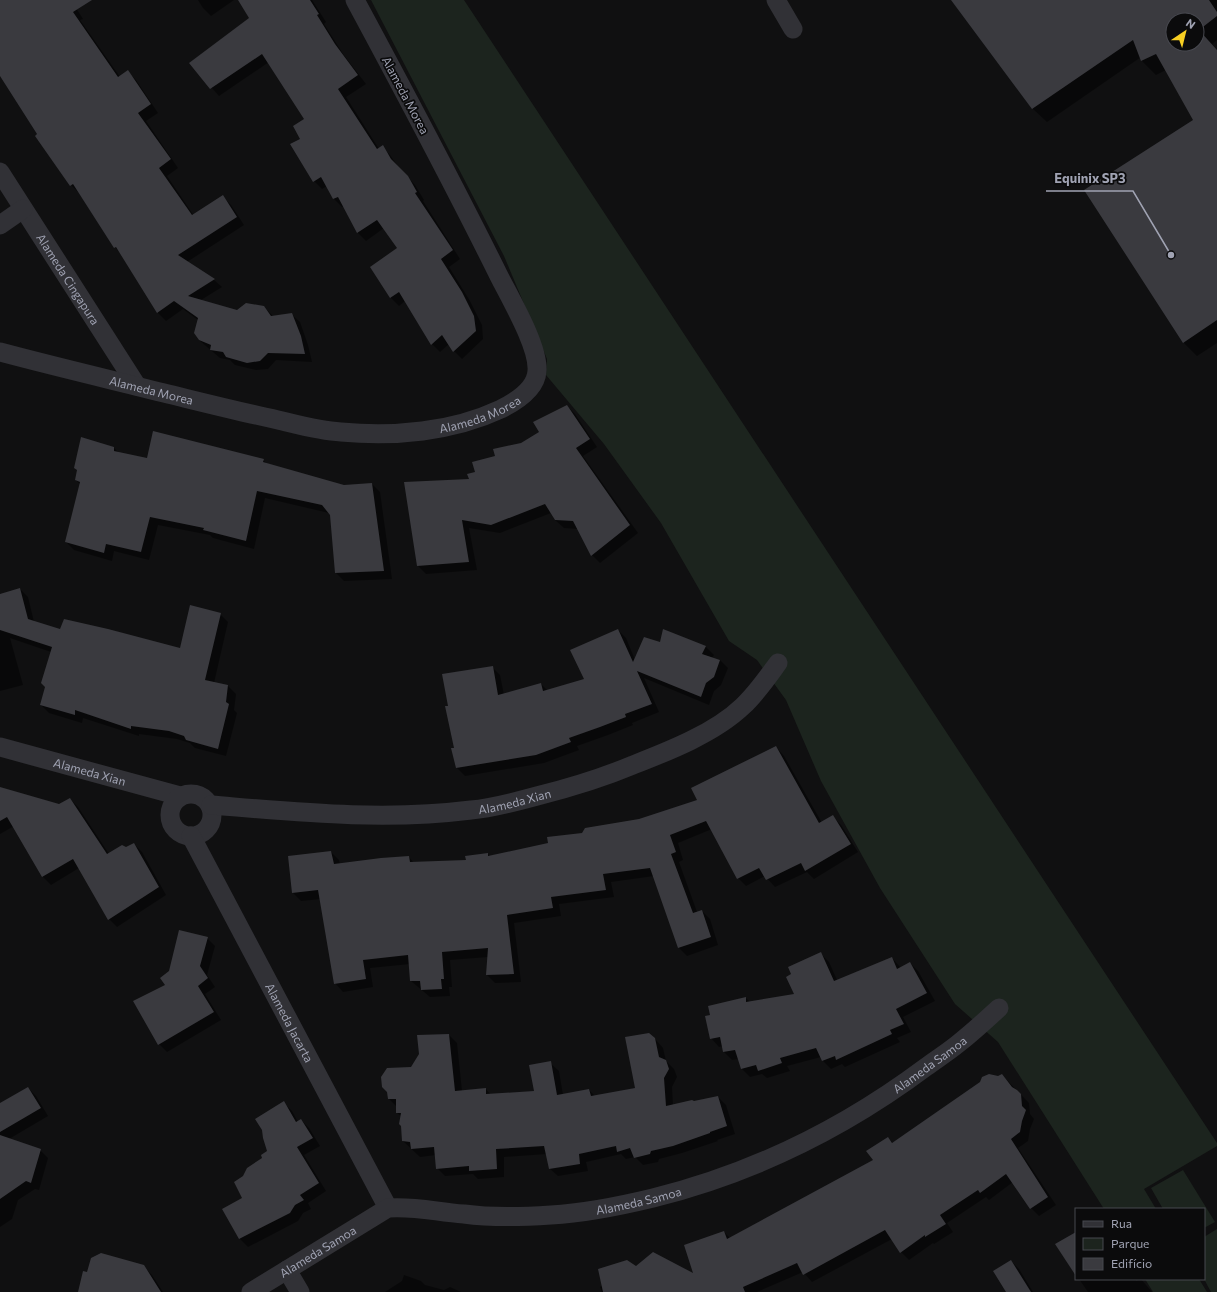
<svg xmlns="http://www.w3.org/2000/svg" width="1217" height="1292" font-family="Commissioner,sans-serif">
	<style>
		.green { fill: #1c241e }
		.shadow { fill: #0007; fill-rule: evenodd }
		.building { fill: #3a3a3f; fill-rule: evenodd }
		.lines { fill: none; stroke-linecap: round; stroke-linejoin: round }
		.minor { stroke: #313136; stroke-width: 19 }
		.labels { text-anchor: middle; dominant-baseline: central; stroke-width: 3.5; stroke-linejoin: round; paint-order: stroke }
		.street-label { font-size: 12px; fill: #a0a3b3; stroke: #0b0b0c }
		.leader { fill: none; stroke: #a0a3b3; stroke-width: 1.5 }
		.callout-dot { fill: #a0a3b3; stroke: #0b0b0c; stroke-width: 1.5 }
		.callout-label { font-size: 13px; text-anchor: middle; font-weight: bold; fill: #a0a3b3; stroke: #0b0b0c; stroke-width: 3.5; stroke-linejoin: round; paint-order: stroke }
	</style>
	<rect width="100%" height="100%" fill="#101011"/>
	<path class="green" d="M371,0h93l753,1143v3l-73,43 12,20h-52l-106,-167 -43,-38 -75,-116 -59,-107 -35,-81 -29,-40 -28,-19 -68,-118 -57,-79 -58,-69 1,-16 -43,-103z
		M1183,1170l32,52 -11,6v-19h-41l-12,-21z
		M1217,1229v63h-6l-7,-13v-42z
		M1145,1279h54l8,13h-54z"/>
	<path class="shadow" d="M0,0h71l12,19 -3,1 40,57 8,-5 8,8 22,33 -12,8 32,47 -11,8 27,40 29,-19 8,8 13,20 -57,37 27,18 8,7 -21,13 37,11 26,-4 9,9 18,-2 9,8 8,23 4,17 -36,-2 -8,9 -12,1 -21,-5 -5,-5 -10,-2 -21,-18 -1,-20 -15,-11 -17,12 -8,-8 -35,-57 -8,-9 -36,-54 -8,-8 -33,-50 -38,-69z
		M198,0h36l-23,16 -8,-8z
		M239,0h73l14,22 -2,2 19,30 23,30 -20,13 33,52 3,-2 8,8 9,13 16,17 9,15 -1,1 37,58 -11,8 21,34 12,24 1,14 -21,20 -8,-8 -5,-7 -9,8 -8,-8 -27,-43 -6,5 -8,-8 -20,-31 28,-19 -15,-20 -18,13 -8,-8 -14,-27 -2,1 -8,-8 -7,-13 -5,3 -8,-8 -12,-41 4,-20 -37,-58 -50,34 -29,-33 61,-45z
		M960,0h257v40l-5,4 5,6v293l-20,13 -13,-13 10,-223 -28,-50 -10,5 -14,-14 -1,-4 -94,65 -14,-13 -79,-106zM1173,20h24v24h-24z
		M567,406l8,8 22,33 -14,9 55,77 -38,30 -8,-8 -14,-26 -14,-1 -9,-8 -4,-7 -51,20 -31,-5 8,42 -51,4 -8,-8 52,-86 6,-7 21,-16 44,-24z
		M114,448l5,5 29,6 115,1 4,4 76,22 29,-2 8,8 12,87 -48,2 -8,-8 -5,-59 -2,-1 -64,-15 -11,51 -41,-11 -3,-3 -52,-10 -9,35 -35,-9 -2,10 -38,-11 -8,-8 15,-57 -5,-5z
		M20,589l8,8 6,25 27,8 119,19 40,-35 8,8 -14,61 14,3 8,8 -2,16 3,3 -11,43 -31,-8 -5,-5 -13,-4 -38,-5v2l-56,-18 -1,5 -33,-10 -8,-8 5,-18 5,-35 -41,-14 13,47 -23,6v-96z
		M618,630l8,8 9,22 25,-16 4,-14 42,17 8,8 -2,3 8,2 8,8 -7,17 -7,6 -5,14 -65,-27 15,34 -27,11 1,2 -25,10 -31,11 2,4 -35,13 -79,13 -8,-8 -1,-20 -7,-42 43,-39 8,8 4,20 37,-11 7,7 37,-11z
		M776,747l8,9 38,67 11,-6 8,8 17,27 -44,27 -7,-7 -32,15 -10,-11 -19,10 -8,-8 -26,-49 -34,14 5,17 -4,2 18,50 5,-1 8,8 8,26 -31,11 -8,-8 -25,-72 -43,6 3,15 -55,7 2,12 -47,7 7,59 -26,1 -8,-8 1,-18 -38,3 2,27h-3l1,9 -20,1 -19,-16 -1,-17 -40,4 3,19 -30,5 -8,-9 -14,-84 -20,2 -8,-8 -4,-36 42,-5 8,8 1,4 69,-7 5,6 53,-2 21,-7 2,2 59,-12 91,-24 58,-19z
		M0,788l59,17 11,-6 8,8 31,47 17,-6 8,-4 8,8 24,43 -49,32 -8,-8 -30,-51 -28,17 -8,-8 -29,-51 -14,8z
		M207,938l8,8 -8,29 8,12 -10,7 16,26 -54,32 -8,-8z
		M821,954l8,8 8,18 55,-22 9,10 9,-5 8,8 17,30 -32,16 8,15 -14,6 3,4 -55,25 -3,-3 -11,5 -8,-8 -2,-4 -34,9 3,5 -23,7 -5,-4 -12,3 -8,-8 -3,-10 -7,1 -8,-8 -1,-6 -4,1 -8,-9v-22l35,-18 4,4 46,-7z
		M449,1035l8,8 5,48 24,-2 5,6 44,-3 15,-29 9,8 4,24 26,-5 6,6 41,-8 19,-49 8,9 3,13 8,8 3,8 -5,10 1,19 45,-9 8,8 9,29 -18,6 1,1 -36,12 -23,6 -1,3 -15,3 -8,-8 -9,2 -5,-5 -35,8 2,9 -30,5 -9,-8 -2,-14 -43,3v20l-26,2 -5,-5 -28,2 -8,-8 -1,-13 -16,2 -17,-16 -2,-25 -4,-3v-6l-8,-8 22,-31z
		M1002,1075l27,28 1,11 4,5 -4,10 -2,12 -10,7 38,57 -17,11 -8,-8 -18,-26 -24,18 -3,-3 -39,26 6,9 -19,12 -1,-1 -24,17 -8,-8 -9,-13 -80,43 -9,-10 -46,20h-155l-2,-5 3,-3 33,-16 59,7 29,-43 6,6 144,-77 14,-23 5,5z
		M28,1088l8,8 12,20 -39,23 31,11 8,8 -9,32 -4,-1 -17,11 -6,19 -12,8v-123z
		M284,1103l8,8 6,11 3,-2 8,8 11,18 -16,9 22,36 -18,12 3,6 -8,4 -5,8 -50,26 -8,-8 -17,-30 21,-11v-21l19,-18 6,-8z
		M1011,1261l8,8 14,23h-26z
		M143,1266l9,9 11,17h-84l9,-19z
		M404,1275l17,6 4,4 19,5 6,-3 11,5h-76l17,-11z
		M1079,1279h57v2l5,-2 11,13h-64z"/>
	<path class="building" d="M0,0h92l-19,12 45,65 10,-7 23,34 -13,9 33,46 -12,9 33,47 31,-20 14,22 -59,38 37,24 -27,17 49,14 9,-7 18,3 7,10 21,-3 9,23 4,18 -37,-1 -8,8 -13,2 -21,-6 -3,-5 -13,-2 1,-5 -12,-5 -5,-7 4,-15 -24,-17 -17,12 -41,-66 -2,1 -41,-64 -3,2 -35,-50 2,-2 -37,-58z
		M238,0h72l9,14 -2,1 18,29 23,31 -20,14 39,60 6,-4 8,14 17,17 9,16 -2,1 38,57 -12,9 21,33 12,24 2,15 -23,21 -11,-17 -11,10 -32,-53 -9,6 -20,-31 27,-19 -20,-28 -20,13 -19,-36 -5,2 -12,-22 -8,5 -23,-38 10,-5 -7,-13 11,-7 -42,-65 -52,35 -21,-26 60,-45z
		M951,0h258l8,12v4l-18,14 18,20v270l-34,23 -99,-153 109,-70 -37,-66 -15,7 -8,-21 -101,69zM1173,20h24v24h-24z
		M567,405l23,34 -14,9 54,77 -39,31 -18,-35 -18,-1 -10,-16 -54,21 -29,-5 7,42 -52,4 -13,-84 65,-3 -2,-5 8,-2 -3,-10 23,-6 -2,-7 28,-6 18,-11 -6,-10z
		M153,431l111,28 -1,3 81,23 28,-2 12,88 -49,2 -5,-58 -8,-10 -65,-14 -11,50 -43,-11 1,-2 -54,-11 -9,35 -35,-8 -2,9 -39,-11 15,-60 -5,-2 2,-10 -3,-2 7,-31 33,10v4l33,7z
		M20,588l8,31 32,10 4,-10 44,10 72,19 10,-43 31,8 -16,67 23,5 -2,17 3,2 -11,45 -32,-9 -2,-4 -15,-5 -38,-5v3l-56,-19v5l-35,-10 5,-18 -4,-4 11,-36 -52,-17v-36z
		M618,629l15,33 11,-25 16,5 3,-13 43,17 -4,8 18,6 -6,17 -8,6 -5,14 -64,-26 15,33 -27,10 1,3 -26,10 -31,11 2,4 -35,13 -80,13 -5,-20h3l-9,-42h3l-6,-32 51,-8 5,29 43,-12 2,8 41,-12 -14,-29z
		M776,746l43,77 14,-8 18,29 -46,27 -4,-8 -35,17 -7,-12 -22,11 -31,-58 -36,14 6,17 -5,2 22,59 9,-3 9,27 -33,11 -28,-80 -47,6 3,16 -55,7 2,11 -46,7 7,59 -28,1 2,-27 -46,4 2,27h-3l1,10 -21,1 -1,-9h-10l-2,-26 -45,5 3,19 -32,5 -16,-94 -26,3 -4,-37 43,-5 3,13 47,-6 28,-2 1,6 56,-2 -1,-4 23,-3v3l60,-13 -1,-6 35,-4 3,-5 54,-9 58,-19 -6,-12z
		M0,787l59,17 11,-6 37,56 15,-9 4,2 8,-4 25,44 -51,33 -35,-61 -31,18 -35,-60 -7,4z
		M179,930l29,7 -8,29 8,12 -10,8 16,26 -56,33 -25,-44 32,-16 -5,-7 9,-7z
		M821,952l13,29 58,-24 5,12 13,-7 17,31 -31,16 8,15 -14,6 2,4 -56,26 -1,-4 -13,5 -6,-13 -36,10 2,5 -24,8 -2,-6 -15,4 -6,-19 -12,2 -3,-15 -10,2 -5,-23 5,-1 -2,-9 38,-9v5l48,-8 -8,-17 5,-3 -3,-7z
		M649,1033l6,5 4,19 7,3 3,9 -5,9 2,28 26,-6 2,1 24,-5 9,30 -17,6v1l-37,13 -22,5 -1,3 -16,4 -4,-10 -13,4 -1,-6 -37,8 1,10 -31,5 -5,-23 -48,3 1,20 -28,2v-5l-33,3 -2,-22 -23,2 -1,-7 -8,-1 -1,-15 -2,-2 2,-11h-5v-14h-8l-1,-7 -5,-5 -1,-10 6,-9 24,-1 8,-13 -2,-19 32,-1 6,57 31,-3v6l48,-3 -5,-26 22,-4 6,34 32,-6 2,7 44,-8 -10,-51z
		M989,1074l9,2 4,-2 10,13 5,3 4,4 1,12 4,4 -4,11 -2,11 -9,7 37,58 -18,12 -24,-35 -26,19 -2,-3 -38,25 6,9 -21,13v-2l-25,18 -15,-23 -82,45 -6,-12 -54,24 2,5h-142l-5,-23 29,-9 9,6 17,-14 40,21 -9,-28 40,-14 3,8 146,-79 -7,-9 22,-14 4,6 88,-61 2,-5z
		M28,1087l13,21 -41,24v-29z
		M284,1101l12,21 5,-3 12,19 -16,9 22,36 -19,12 4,5 -9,5 -5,8 -51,26 -17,-30 20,-11 -8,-16 9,-6 4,-8 15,-10 -1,-3 6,-4 -4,-13 -1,-8 -7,-11z
		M0,1135l41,14 -10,34 -5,-2 -26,18z
		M1076,1232v44l-21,-32z
		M101,1253l43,12 17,27h-83l5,-21 4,1 4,-14z
		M1011,1260l20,32h-25l-13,-21z"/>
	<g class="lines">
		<g class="minor">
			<path d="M776,0l17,29"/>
			<path id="s1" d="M0,172l137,214"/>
			<path d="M0,225l23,-16"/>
			<path id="s2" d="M0,352c56,15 112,28 168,42 37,9 73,18 110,26 21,5 42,11 63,12 53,5 111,0 160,-23 14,-7 35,-20 36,-38 2,-24 -27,-73 -38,-95 -46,-93 -95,-185 -144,-276"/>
			<path id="s3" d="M0,747l180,49"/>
			<circle cx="191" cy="815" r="21"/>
			<path id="s4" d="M211,805c86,7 173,16 260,5 22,-2 44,-8 66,-14 32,-8 65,-18 96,-31 36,-14 82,-32 110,-59 13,-12 24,-28 35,-43"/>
			<path id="s5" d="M191,836l197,372"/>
			<path d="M287,1270l13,22"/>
			<path id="s6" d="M251,1292l137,-84c28,-2 48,4 76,6 29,4 58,3 87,1 35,-2 69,-9 102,-17 101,-25 190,-69 273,-131 11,-8 22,-15 33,-24 14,-11 27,-23 40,-35"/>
		</g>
	</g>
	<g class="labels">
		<g class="street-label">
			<text transform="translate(406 95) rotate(62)">Alameda Morea</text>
			<text stroke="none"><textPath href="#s1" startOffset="127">Alameda Cingapura</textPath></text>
			<text stroke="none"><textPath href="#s2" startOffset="156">Alameda Morea</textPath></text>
			<text stroke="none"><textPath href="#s2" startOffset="492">Alameda Morea</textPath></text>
			<text stroke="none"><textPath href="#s3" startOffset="93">Alameda Xian</textPath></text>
			<text stroke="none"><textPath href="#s4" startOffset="305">Alameda Xian</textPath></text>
			<text stroke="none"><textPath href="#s5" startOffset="211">Alameda Jacarta</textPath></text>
			<text stroke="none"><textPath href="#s6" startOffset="737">Alameda Samoa</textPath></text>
			<text stroke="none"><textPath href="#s6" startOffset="413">Alameda Samoa</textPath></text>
			<text stroke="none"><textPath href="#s6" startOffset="78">Alameda Samoa</textPath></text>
		</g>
	</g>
	<path class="leader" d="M1171 255L1133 191H1046"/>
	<circle class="callout-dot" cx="1171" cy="255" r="4"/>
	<g class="callout-label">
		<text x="1090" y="183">Equinix SP3</text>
	</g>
	<rect x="1075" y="1208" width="130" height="72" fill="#0b0b0c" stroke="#47484f"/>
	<rect x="1083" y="1221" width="20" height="6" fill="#313136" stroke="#47484f"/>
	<text x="1111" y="1228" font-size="12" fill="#a0a3b3">Rua</text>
	<rect x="1083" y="1238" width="20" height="12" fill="#1c241e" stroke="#47484f"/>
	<text x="1111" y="1248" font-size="12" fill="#a0a3b3">Parque</text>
	<rect x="1083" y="1258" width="20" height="12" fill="#3a3a3f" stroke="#47484f"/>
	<text x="1111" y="1268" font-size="12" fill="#a0a3b3">Edifício</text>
	<g transform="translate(1185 32) rotate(35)"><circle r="19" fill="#0b0b0c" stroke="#47484f"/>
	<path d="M0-3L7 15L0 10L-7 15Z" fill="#f8cf22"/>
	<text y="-6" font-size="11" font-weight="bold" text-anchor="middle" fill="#a0a3b3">N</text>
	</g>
</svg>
